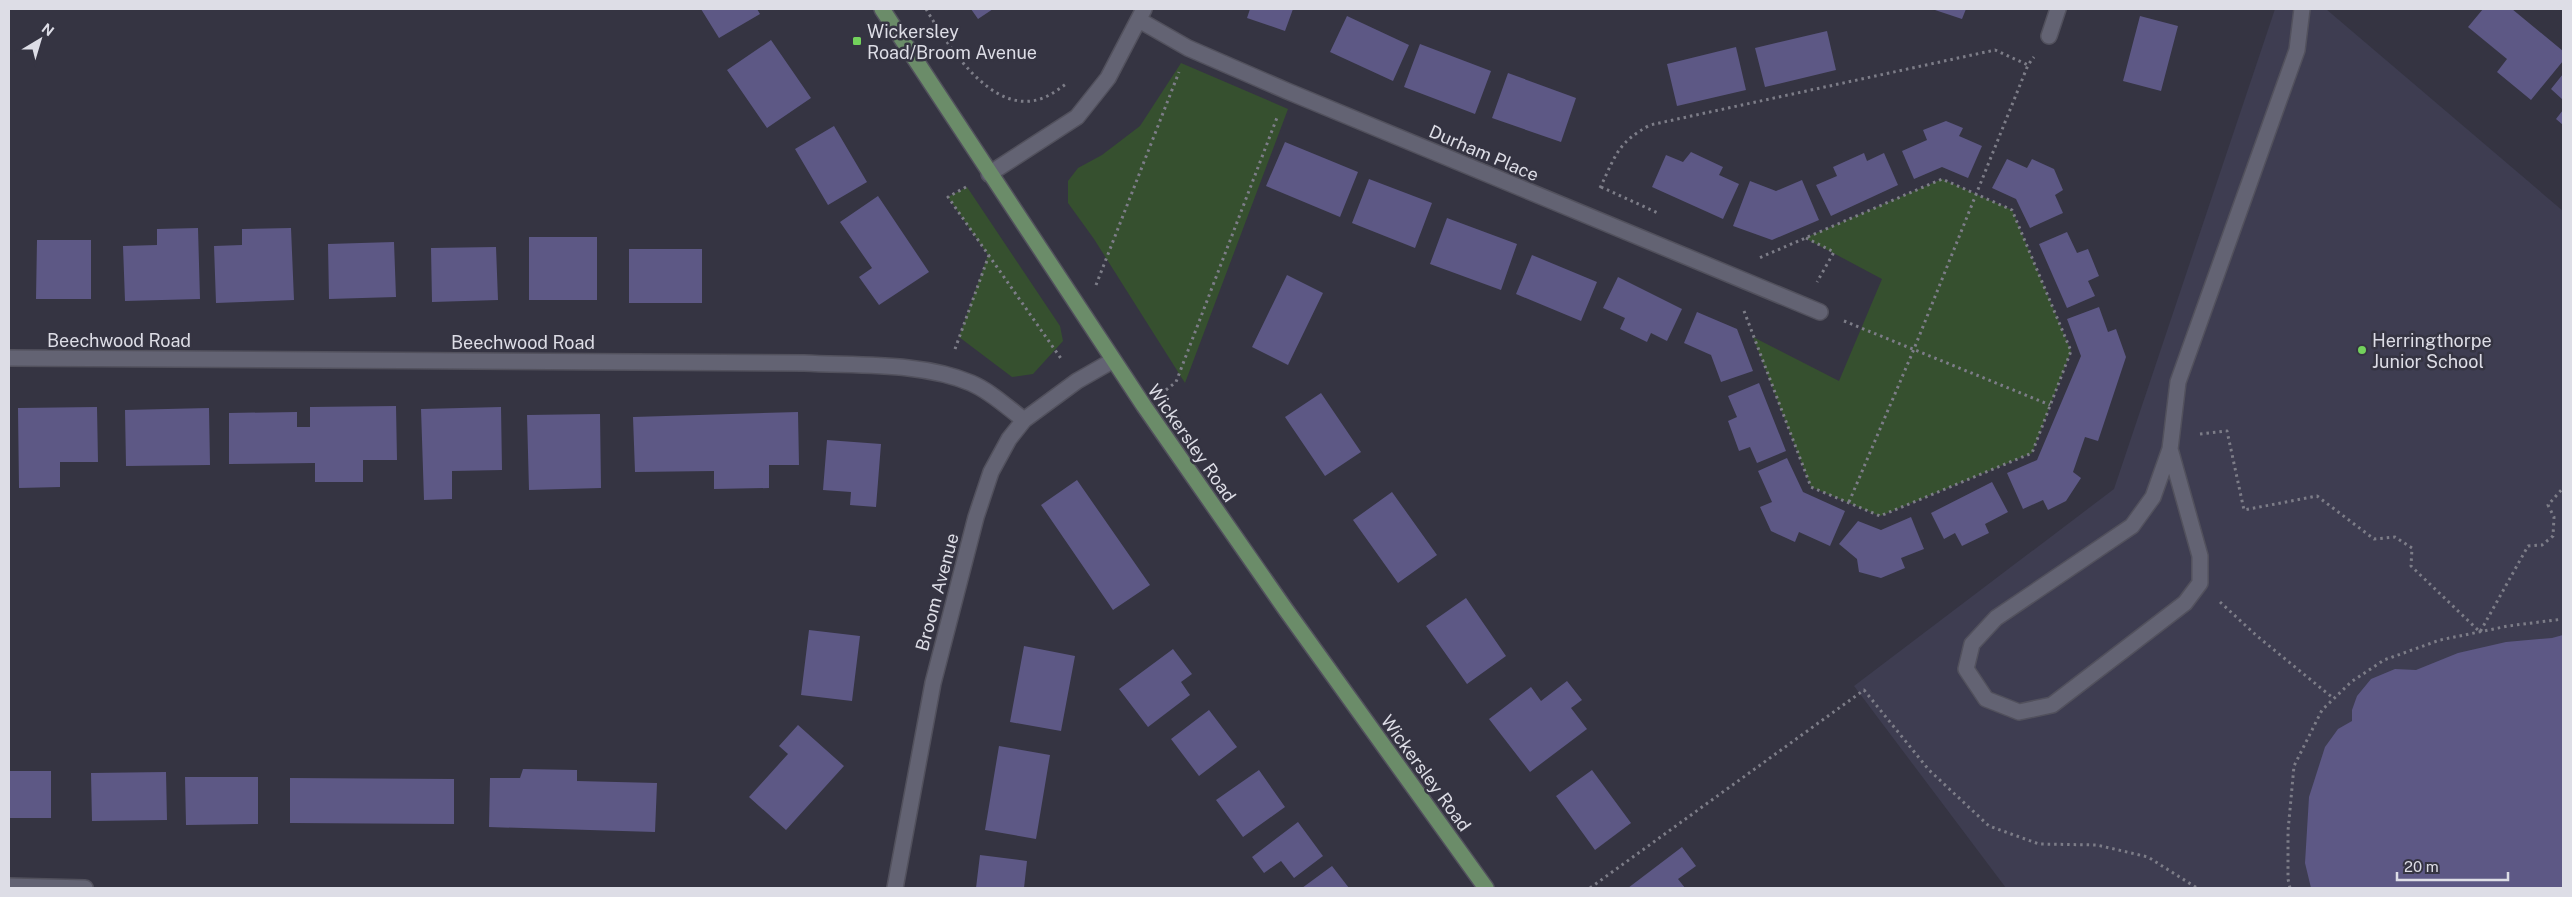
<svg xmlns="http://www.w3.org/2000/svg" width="2572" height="897" font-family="'Public Sans',sans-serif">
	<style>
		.built { fill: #3e3d51 }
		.green { fill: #36502f }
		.building { fill: #5d5885 }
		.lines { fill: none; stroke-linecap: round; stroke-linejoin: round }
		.lane-casing { stroke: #52515d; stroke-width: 18 }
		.street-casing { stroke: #52515d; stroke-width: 18 }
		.primary-casing { stroke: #52515d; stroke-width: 18 }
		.path { stroke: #7d7d88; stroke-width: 3; stroke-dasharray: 2.5 4; stroke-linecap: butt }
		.lane { stroke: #636373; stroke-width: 15 }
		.street { stroke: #636373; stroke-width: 15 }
		.primary { stroke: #6b8c69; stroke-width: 15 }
		.poi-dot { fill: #73d25c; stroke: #353442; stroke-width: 2 }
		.labels { text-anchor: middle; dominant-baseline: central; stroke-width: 5; stroke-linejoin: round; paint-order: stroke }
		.poi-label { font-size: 18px; fill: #dddde6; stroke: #353442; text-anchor: start }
		.street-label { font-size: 18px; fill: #dddde6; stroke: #353442 }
	</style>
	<rect width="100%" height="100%" fill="#353442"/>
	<path class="built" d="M2275,9h51l237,202v677h-557l-152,-202 260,-197z"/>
	<path class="green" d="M1181,63l107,46 -103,274 -91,-144 -26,-36v-22l10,-13 24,-13 38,-29z
		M1942,179l70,31 59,141 -39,102 -152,63 -69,-29 -58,-150 86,44 43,-102 -77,-41z
		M967,187l93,139 3,15 -30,33 -21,3 -53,-40 29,-82 -40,-58z"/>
	<path class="building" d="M701,9h56l3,5 -41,24z
		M971,9h22l-15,10z
		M1250,9h43l-8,22 -38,-13z
		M1932,9h34l-4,10z
		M2483,9h29l51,42v10l-32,39 -34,-28 10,-13 -39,-32z
		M1347,16l62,29 -16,36 -63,-29z
		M2140,16l38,10 -17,65 -38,-10z
		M1827,31l9,39 -71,17 -10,-39z
		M771,40l40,58 -44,30 -40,-58z
		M1420,44l71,27 -16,43 -71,-27z
		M1736,47l10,43 -69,16 -10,-42z
		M1508,73l68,25 -15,44 -69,-24z
		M2563,74v26l-12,-11z
		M2563,110v15l-7,-6z
		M1946,121l17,7 -4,8 23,10 -14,32 -26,-11 -28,12 -12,-28 25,-11 -4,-10z
		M834,126l33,56 -39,23 -33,-56z
		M1285,142l73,30 -18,45 -74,-31z
		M1691,152l32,15 -4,8 20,9 -16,35 -71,-32 14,-32 17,7z
		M1864,153l3,8 17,-8 14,32 -67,31 -15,-31 21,-9 -4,-9z
		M2007,159l20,9 5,-9 22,10 9,21 -8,5 8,18 -33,15 -14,-29 -24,-11z
		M1369,179l63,24 -17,45 -63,-25z
		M1802,180l17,40 -47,20 -39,-14 17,-45 26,10z
		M878,196l51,76 -50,33 -20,-28 13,-9 -32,-46z
		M1447,218l70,26 -16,46 -71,-26z
		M198,228l2,71 -75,2 -2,-55 34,-1v-16z
		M291,228l3,72 -78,3 -2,-57 28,-1v-16z
		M2067,232l10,21 11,-4 11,27 -11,5 7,15 -28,12 -28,-64z
		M529,237h68v63h-68z
		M37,240h54v59h-55z
		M394,242l2,55 -67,2 -1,-55z
		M496,247l2,53 -66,2 -1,-54z
		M629,249h73v54h-73z
		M1532,255l65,27 -16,39 -65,-27z
		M1287,275l36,18 -35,72 -36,-18z
		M1618,277l64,32 -15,32 -16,-8 -4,9 -27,-13 5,-11 -22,-10z
		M2099,307l9,25 8,-3 10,28 -28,84 -13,-4 -12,35 8,6 -15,23 -18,9 -5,-10 -20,9 -16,-36 30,-13 44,-104 -14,-37z
		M1697,312l40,17 16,42 -32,11 -10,-27 -27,-12z
		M1759,383l27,68 -29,12 -7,-16 -11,4 -11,-30 9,-4 -9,-21z
		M1321,393l40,59 -36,24 -40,-59z
		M396,406l1,54h-34v22h-48v-19l-86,1v-51l68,-1v15h13v-20z
		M97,407l1,55h-38v25l-41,1 -1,-80z
		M501,407l1,63 -50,1v28l-28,1 -3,-91z
		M209,408l1,57 -84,1 -1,-56z
		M798,412l1,53h-30v23l-55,1v-18l-79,1 -2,-55z
		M600,414l1,74 -72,2 -2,-75z
		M827,440l54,4 -5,63 -26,-2 1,-13 -28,-2z
		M1787,458l16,34 42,19 -15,35 -31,-14 -4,10 -24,-11 -11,-24 12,-5 -14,-31z
		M1077,480l73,105 -37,25 -72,-105z
		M1992,482l16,30 -23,12 4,9 -27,13 -7,-13 -11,6 -13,-26z
		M1392,492l45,63 -39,28 -45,-63z
		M1911,517l13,32 -23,9 4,10 -24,10 -22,-6 -2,-13 -18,-15 19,-23 23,9z
		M1466,598l40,58 -39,28 -41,-58z
		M809,630l51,6 -8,65 -51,-6z
		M2563,635v253h-252l-6,-25 4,-66 16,-50 13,-18 14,-8v-11l5,-14 14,-17 24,-10 21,1 42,-17 48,-11 46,-4z
		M1024,646l51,10 -14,75 -51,-9z
		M1173,649l19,25 -11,8 9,13 -42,32 -29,-38z
		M1567,681l15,19 -11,8 16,21 -57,43 -41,-53 42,-32 10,14z
		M1209,710l28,37 -38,29 -28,-37z
		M798,725l46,41 -58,64 -37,-33 39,-43 -9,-8z
		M999,746l51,9 -14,84 -51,-9z
		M523,769l54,1v11l80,2 -2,49 -166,-5 1,-49h30z
		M1259,770l26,37 -42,30 -27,-37z
		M1592,770l39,53 -36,27 -39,-54z
		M9,771h42v47h-42z
		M166,772l1,48 -75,1 -1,-48z
		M185,777h73v47l-72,1z
		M290,778l164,1v45l-164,-1z
		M1298,822l25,34 -29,22 -13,-17 -17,12 -12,-16z
		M1682,847l14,19 -18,13 7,9h-57z
		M980,855l47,6 -3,27h-48z
		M1332,866l17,22h-47z"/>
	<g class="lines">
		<defs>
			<path id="lane" d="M2170,449l30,107v27l-15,20 -133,102 -33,7 -33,-13 -20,-30 6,-25 24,-26 136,-92 21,-29 17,-48 8,-67 119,-332 5,-41"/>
			<path id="street" d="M1139,20l49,28 99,43 533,221
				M2049,36l9,-27
				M989,174l88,-57 31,-39 36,-69
				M9,358l795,5c53,3 118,-1 167,20 19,8 36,24 53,37
				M9,886l76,2
				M895,888l38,-205 43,-166 15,-45 18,-33 15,-19 53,-39 35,-20"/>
			<path id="primary" d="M882,9l262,397 142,204 200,278"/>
		</defs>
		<use href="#lane" class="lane-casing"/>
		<use href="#street" class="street-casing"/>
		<use href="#primary" class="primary-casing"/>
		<path class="path" d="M926,9c21,35 66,109 117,89 8,-3 16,-9 23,-14
			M966,187l-18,10 114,163
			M1601,187l57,26
			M1600,188c16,-33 17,-45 50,-63l345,-75 33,15
			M1806,238l28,14 -17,30
			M1096,285l83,-213
			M1744,311l67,176 69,29 152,-63 39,-102 -59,-141 -70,-31 -183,79
			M1844,321l206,84
			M955,349l34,-94
			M1166,390l10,-8 102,-267
			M2200,434l27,-3 17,79 73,-14 57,43 21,-2 17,11 -1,18 69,66 48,-86 14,-1 11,-9 1,-19 -6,-12 15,-17
			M1849,502l65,-153 114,-284 6,-8
			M2220,602l37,34 76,62
			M1590,888l274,-198 65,80 60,56 50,18 58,1 51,12 49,31
			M2290,888l-2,-9v-48l6,-65 28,-56 29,-28 33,-22 56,-20 68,-14 55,-7"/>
		<use href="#lane" class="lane"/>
		<use href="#street" class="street"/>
		<use href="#primary" class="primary"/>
	</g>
	<g class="poi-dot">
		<rect x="852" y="36" width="10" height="10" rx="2.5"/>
		<circle cx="2362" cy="350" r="5"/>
	</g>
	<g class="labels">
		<g class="poi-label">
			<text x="867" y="31">Wickersley<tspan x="867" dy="21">Road/Broom Avenue</tspan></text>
			<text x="2372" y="340">Herringthorpe<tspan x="2372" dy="21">Junior School</tspan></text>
		</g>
		<g class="street-label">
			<text transform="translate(1484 153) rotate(23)">Durham Place</text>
			<text x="119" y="340">Beechwood Road</text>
			<text x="523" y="342">Beechwood Road</text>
			<text transform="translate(1192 443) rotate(55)">Wickersley Road</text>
			<text transform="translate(937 592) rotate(-75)">Broom Avenue</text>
			<text transform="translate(1426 773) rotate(54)">Wickersley Road</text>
		</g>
	</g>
	<rect width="2572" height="897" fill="none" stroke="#dddde6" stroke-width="20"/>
	<g transform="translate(40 40) rotate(38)" stroke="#353442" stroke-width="4" paint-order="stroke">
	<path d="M0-4L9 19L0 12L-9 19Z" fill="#dddde6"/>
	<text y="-8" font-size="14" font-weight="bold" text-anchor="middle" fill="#dddde6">N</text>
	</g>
	<path d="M2397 872v8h111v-8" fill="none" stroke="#dddde6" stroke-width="2.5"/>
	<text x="2404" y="872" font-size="15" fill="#dddde6" stroke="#353442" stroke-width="4" paint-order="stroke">20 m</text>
</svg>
